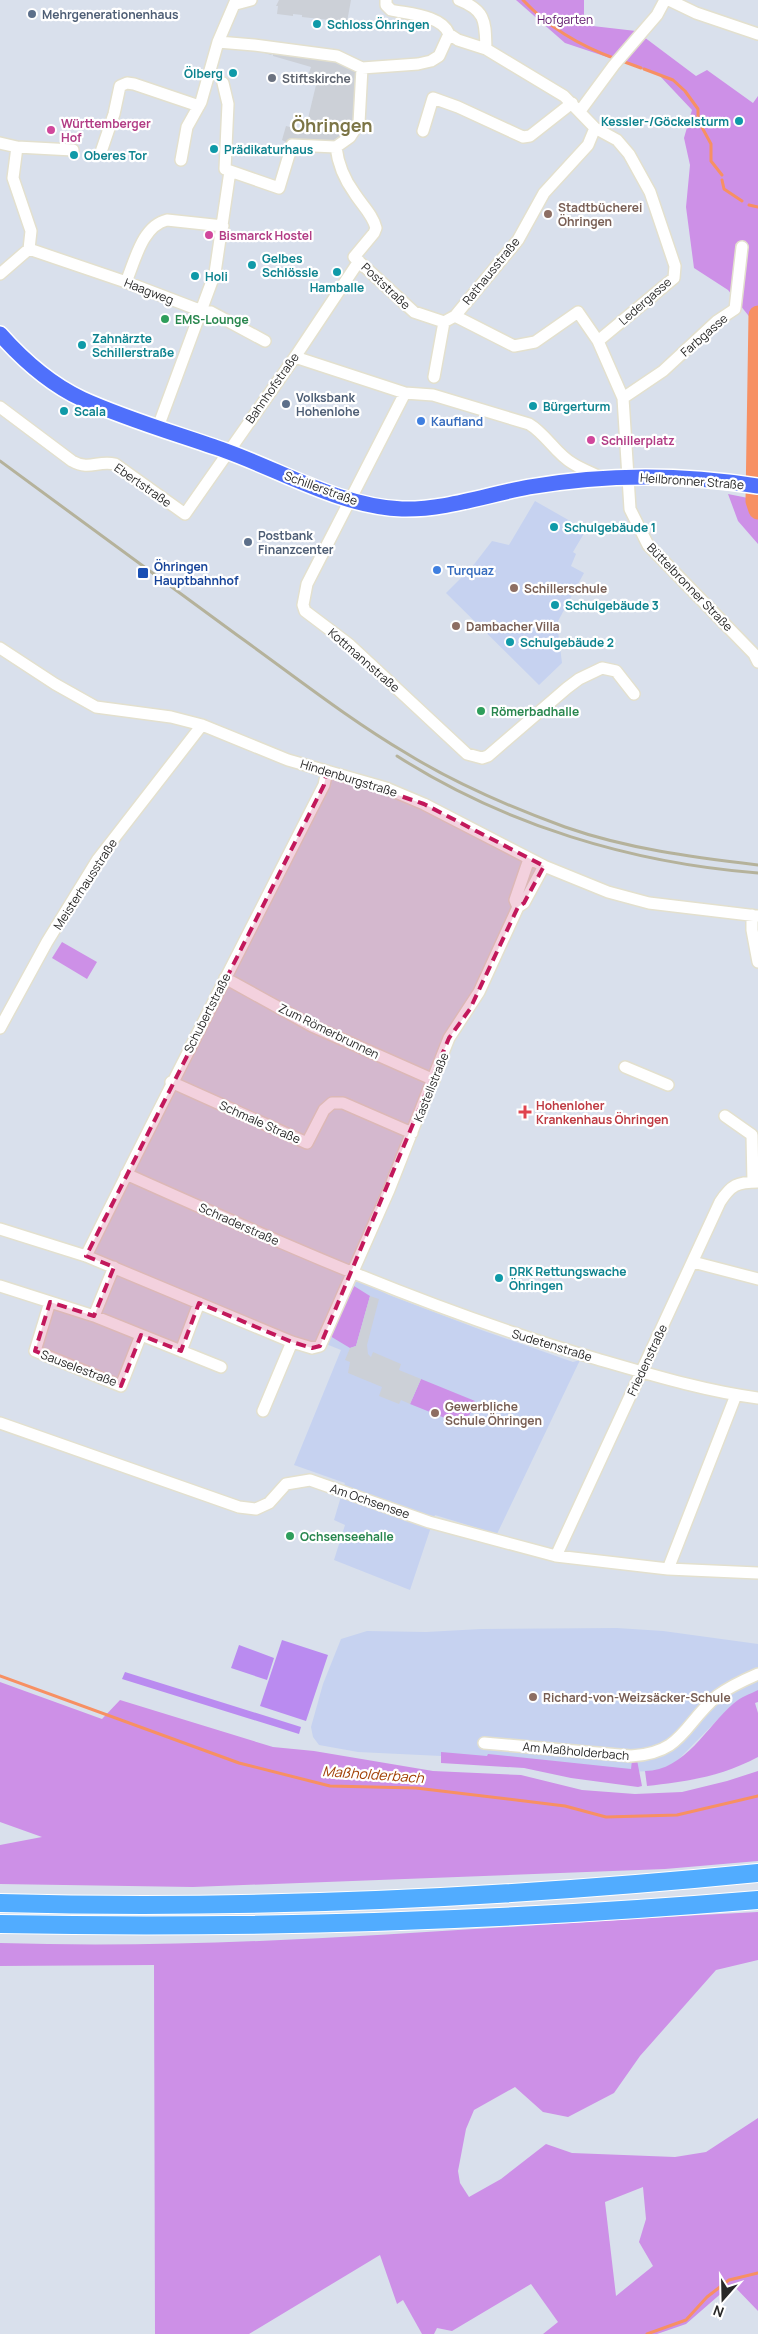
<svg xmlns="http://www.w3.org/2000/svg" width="758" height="2334" font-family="Manrope,sans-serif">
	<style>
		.education { fill: #c6d2f0 }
		.green { fill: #cd90e7; fill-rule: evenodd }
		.pitch { fill: #ba8bf0 }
		.plaza { fill: #ccd0d7 }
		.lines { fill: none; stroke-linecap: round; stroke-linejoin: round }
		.stream { stroke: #f79063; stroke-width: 3 }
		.river { stroke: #f79063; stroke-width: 19 }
		.minor-casing { stroke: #e3e0ce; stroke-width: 14 }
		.major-casing { stroke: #fff; stroke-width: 18 }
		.highway-casing { stroke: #fff; stroke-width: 20 }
		.minor { stroke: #fff; stroke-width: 11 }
		.major { stroke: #4f70fb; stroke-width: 15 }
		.highway { stroke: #51acff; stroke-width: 18 }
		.rail { stroke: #b5b29b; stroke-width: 3 }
		.marked { fill: #c2185b; fill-opacity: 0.2; stroke: #c2185b; stroke-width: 4; stroke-dasharray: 10 6; stroke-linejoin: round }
		.service-dot { fill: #5c6f8a; stroke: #fff; stroke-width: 2 }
		.culture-dot { fill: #0f9aa8; stroke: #fff; stroke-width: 2 }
		.worship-dot { fill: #6b7280; stroke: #fff; stroke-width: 2 }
		.hotel-dot { fill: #d1479c; stroke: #fff; stroke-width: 2 }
		.education-dot { fill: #8d6e63; stroke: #fff; stroke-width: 2 }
		.leisure-dot { fill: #2e9e5b; stroke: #fff; stroke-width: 2 }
		.shop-dot { fill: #3f7fe0; stroke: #fff; stroke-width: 2 }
		.transit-dot { fill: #1a4fb4; stroke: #fff; stroke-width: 2 }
		.health-dot { fill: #e0444e; stroke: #fff; stroke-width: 2 }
		.labels { text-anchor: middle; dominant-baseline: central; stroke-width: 4.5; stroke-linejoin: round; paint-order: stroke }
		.service-label { font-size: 12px; font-weight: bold; fill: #4e5e75; stroke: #fff; text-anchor: start }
		.park-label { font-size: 12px; fill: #5c146a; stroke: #fff }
		.culture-label { font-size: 12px; font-weight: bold; fill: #0d838f; stroke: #fff; text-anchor: start }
		.worship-label { font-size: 12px; font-weight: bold; fill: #5b616d; stroke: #fff; text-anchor: start }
		.hotel-label { font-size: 12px; font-weight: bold; fill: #b23c85; stroke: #fff; text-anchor: start }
		.education-label { font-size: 12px; font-weight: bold; fill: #785e54; stroke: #fff; text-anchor: start }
		.street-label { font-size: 12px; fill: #282828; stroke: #fff }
		.leisure-label { font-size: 12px; font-weight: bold; fill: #27864d; stroke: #fff; text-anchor: start }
		.shop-label { font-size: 12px; font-weight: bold; fill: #366cbe; stroke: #fff; text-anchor: start }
		.transit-label { font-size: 12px; font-weight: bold; fill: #164399; stroke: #fff; text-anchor: start }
		.health-label { font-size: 12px; font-weight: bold; fill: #be3a42; stroke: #fff; text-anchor: start }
		.water-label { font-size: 14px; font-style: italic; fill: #a14004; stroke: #fff }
		.district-label { font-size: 18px; font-weight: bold; fill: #7c7546; stroke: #fff }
	</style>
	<rect width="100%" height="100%" fill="#d9e0ec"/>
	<path class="education" d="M535,501l51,29 -13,22 3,2 -5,12 13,7 -27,50 5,40 -23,22 -93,-92 26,-26 20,-26 17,4z
		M357,1279l32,16 95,36 89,31 7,-2 -83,174 -62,-19 -25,75 -76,-30 11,-35 -11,-5 11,-37 -51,-18 47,-115 -15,-6z
		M617,1628l46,3 95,13v47l-23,11 -59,60 -18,9 -41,1 -134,-14 -125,-6 -39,-7 -6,-8 -2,-10 12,-43 18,-45 26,-8 59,1 55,-3z"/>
	<path class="green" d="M516,0h68v25l52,6 60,45 11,-6 46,33 5,-7v287l-6,-2v-61l-24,-30 -34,-22 -8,-61 4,-42 -6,-27 8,-28 -34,-36 -93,-31z
		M728,494l30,6v44l-20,-23z
		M62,942l35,20 -10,17 -35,-21z
		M354,1286l16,10 -14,50 -6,2 -20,-12z
		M421,1379l54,22 -10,25 -55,-22z
		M0,1682l102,37 18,-19 153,47 41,4 119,20 88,4 61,15 53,4 47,-2 45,-11 31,-10v90l-93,8 -472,18 -193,-3v-39l42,-8 -42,-15z
		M758,1690v12l-3,1 3,10v44c-38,20 -69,24 -111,29l-2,-15c40,0 62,-45 89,-68 7,-6 16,-9 24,-13z
		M441,1752l46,4 1,-2 143,15 1,-9h5l5,26 -4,1 -67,-9 -47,-10 -83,-5z
		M758,1912v48l-42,10 -76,86 -26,37 -46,24 -25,-5 -28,-25 -41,23 -8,19 -8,42 2,12 9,14 32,-18 45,-35 26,9 103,4 31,-5 52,-34v193l-26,-27 -46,40 -29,10h-114l15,-12 -27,-38 -79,47 -15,-3 -3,6h-12l-19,-34 -6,4 -17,-49 -131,79h-94l-1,-369 -154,1v-23c253,8 506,-19 758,-31zM643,2187l3,32 -7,23 14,24 -37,30 -11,-94z"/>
	<path class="pitch" d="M282,1640l46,15 -22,66 -46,-15z
		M239,1645l35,13 -7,22 -36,-12z
		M125,1672l176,55 -2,7 -177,-55z"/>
	<path class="plaza" d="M279,0h72l-4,22 -45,-5v-2l-9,-1v2l-16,-2 1,-8h-2z
		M255,50l49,2 58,16 -3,55 -23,24 -44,-2 -10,-5 4,-14 19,5 11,-46 -9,-6 4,-12 -38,-11v-3l-2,2z
		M370,1296l9,3 -12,46 1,9 3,3 2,-5 28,12 -2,6 22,9 -11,25 -9,-4 -2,4 -20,-8 3,-9 -34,-14 2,-11 -5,-2 5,-12 6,-2z"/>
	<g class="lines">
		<path class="stream" d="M523,0c26,28 57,46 93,59
			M622,61l19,7
			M644,69l29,11 12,11 13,18v11l13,24v17l11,14
			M722,180l2,9 18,12
			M749,205l9,2
			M0,1676l239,87 91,23 86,2 149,18 41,11 71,-2 81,-19
			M647,2334l39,-14 21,-23 22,-17 29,-7"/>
		<path class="river" d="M758,315l-3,186 3,9"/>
		<defs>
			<path id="minor" d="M386,0v5l5,5c17,4 51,5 58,24
				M459,0c28,11 26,23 27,49
				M669,0l27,13 62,21
				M236,4l15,-4
				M218,42l36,3 83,11 25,12 56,-4 13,-3 8,-5 10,-22 9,6 28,9 78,47 31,32 22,12 12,14 21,38 25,74 -1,12 -76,63
				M223,83l5,21 -3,65
				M580,111l34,-46 43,-50 8,-15
				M423,131l10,-33 25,9 65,30 7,-1 42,-33
				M0,143l17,4 56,3
				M336,147c2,18 8,32 19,47 7,11 18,21 21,34l-2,5 -20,24 60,55 30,10 11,-6 63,-76 26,-47 44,-48 7,-17
				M101,152l13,-38 6,-28 7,-3 7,1 65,22
				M181,160l6,-33 14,-25 17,-60 18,-42
				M29,249l97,33 76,29 9,1 54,29
				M0,274l29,-25 2,-18 -18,-53 4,-31
				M126,282c9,-21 16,-56 41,-62l56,6
				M455,316l59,30 21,-4 43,-30 20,29 25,57 7,111 18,36 106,109 4,8
				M295,357l110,36 28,2 96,29c17,10 27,30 43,39 9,6 21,10 32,16
				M434,377l10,-55
				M405,393l-98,191 -4,21 2,6 45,34 117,109 15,4 6,-2 79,-68 12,-9 23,-11 14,3 18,23
				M623,398l40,-27 54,-50 18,-12 7,-62
				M0,407l72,54c18,10 25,-1 43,3l70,50 110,-157 64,-96
				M158,427l57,-154 15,-102 49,17 13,-43 44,2 14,-10 9,-14 3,-55
				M0,648l55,36 41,23 75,10 31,8 86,35 98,28 38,16 120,62 64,26 41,11 109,13
				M518,907l-3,-7 14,-41
				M752,915v15l6,32
				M225,978l87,48 122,54
				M0,1028l47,-86 51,-83 104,-134
				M625,1067l43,18
				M171,1082l136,61 17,-33 8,-7h11l69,30
				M725,1116l27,19 1,47
				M126,1174c154,69 308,138 471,185 52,15 107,32 161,39
				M0,1229l86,27 206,86 20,6 8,-2 69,-156 60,-152 30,-46 39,-85 6,-4 20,-37
				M86,1256c78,-158 158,-314 238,-471l3,-14
				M693,1262l65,17
				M0,1286l94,30 127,51
				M50,1302l-15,49 86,35 20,-51
				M94,1316l20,-49
				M181,1351l18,-48
				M263,1411l29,-69
				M0,1423l239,84 17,2 13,-6 17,-19 24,-4 119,42 127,34 112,13 90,4
				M556,1556l164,-354c11,-17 17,-20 38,-20
				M668,1569l68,-174
				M484,1743l147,13c52,-3 52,-31 86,-60 12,-9 27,-16 41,-22"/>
			<path id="major" d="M0,334c23,26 50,50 82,65 46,21 96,35 144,52 56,20 116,56 176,58 43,1 84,-14 127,-22 74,-13 154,-13 229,-1"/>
			<path id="highway" d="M0,1903c253,7 506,-5 758,-30
				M0,1924c253,5 506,-3 758,-24"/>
		</defs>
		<use href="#minor" class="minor-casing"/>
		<use href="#major" class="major-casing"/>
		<use href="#highway" class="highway-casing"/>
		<use href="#minor" class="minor"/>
		<use href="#major" class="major"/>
		<use href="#highway" class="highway"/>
		<path class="rail" d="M0,461c79,58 158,116 237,174 56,40 110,83 169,118 50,31 104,54 159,74 63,22 127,30 193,38
			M397,756c108,69 234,107 361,117"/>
	</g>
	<path class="marked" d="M327,771l97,33 120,62 -20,37 -6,4 -48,102 -21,29 -129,308 -8,2 -20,-6 -93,-39 -18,48 -40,-16 -20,51 -86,-35 15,-49 44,14 20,-49 -28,-11 238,-471z"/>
	<g class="service-dot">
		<circle cx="32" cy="14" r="5"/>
		<circle cx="286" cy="404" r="5"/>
		<circle cx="248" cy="542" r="5"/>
	</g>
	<g class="culture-dot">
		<circle cx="317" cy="24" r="5"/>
		<circle cx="233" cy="73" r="5"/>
		<circle cx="739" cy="121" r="5"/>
		<circle cx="214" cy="149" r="5"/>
		<circle cx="74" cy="155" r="5"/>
		<circle cx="252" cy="265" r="5"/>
		<circle cx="337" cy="272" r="5"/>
		<circle cx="195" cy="276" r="5"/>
		<circle cx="82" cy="345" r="5"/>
		<circle cx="533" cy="406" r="5"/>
		<circle cx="64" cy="411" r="5"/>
		<circle cx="554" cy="527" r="5"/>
		<circle cx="555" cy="605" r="5"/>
		<circle cx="510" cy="642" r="5"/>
		<circle cx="499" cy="1278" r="5"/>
	</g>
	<circle class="worship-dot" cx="272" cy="78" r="5"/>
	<g class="hotel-dot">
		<circle cx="51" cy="130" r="5"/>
		<circle cx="209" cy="235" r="5"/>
		<circle cx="591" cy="440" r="5"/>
	</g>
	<g class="education-dot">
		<circle cx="548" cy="214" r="5"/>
		<circle cx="514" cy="588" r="5"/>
		<circle cx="456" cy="626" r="5"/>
		<circle cx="435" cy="1413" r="5"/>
		<circle cx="533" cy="1697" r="5"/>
	</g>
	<g class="leisure-dot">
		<circle cx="165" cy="319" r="5"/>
		<circle cx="481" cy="711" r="5"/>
		<circle cx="290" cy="1536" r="5"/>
	</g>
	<g class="shop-dot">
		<circle cx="421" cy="421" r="5"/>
		<circle cx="437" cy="570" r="5"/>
	</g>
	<rect class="transit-dot" x="137" y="567" width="12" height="12" rx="2.5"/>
	<path class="health-dot" d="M522.5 1104.5h5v5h5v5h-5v5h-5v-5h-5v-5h5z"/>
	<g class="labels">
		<g class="service-label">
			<text x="42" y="14">Mehrgenerationenhaus</text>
			<text x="296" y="397">Volksbank<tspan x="296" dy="14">Hohenlohe</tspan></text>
			<text x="258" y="535">Postbank<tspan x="258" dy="14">Finanzcenter</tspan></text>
		</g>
		<g class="park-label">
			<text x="565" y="19">Hofgarten</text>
		</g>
		<g class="culture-label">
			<text x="327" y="24">Schloss Öhringen</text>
			<text x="223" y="73" text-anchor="end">Ölberg</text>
			<text x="729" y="121" text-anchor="end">Kessler-/Göckelsturm</text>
			<text x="224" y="149">Prädikaturhaus</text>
			<text x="84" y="155">Oberes Tor</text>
			<text x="262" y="258">Gelbes<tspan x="262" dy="14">Schlössle</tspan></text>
			<text x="205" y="276">Holi</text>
			<text x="337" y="287" text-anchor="middle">Hamballe</text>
			<text x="92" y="338">Zahnärzte<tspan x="92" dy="14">Schillerstraße</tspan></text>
			<text x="543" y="406">Bürgerturm</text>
			<text x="74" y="411">Scala</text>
			<text x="564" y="527">Schulgebäude 1</text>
			<text x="565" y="605">Schulgebäude 3</text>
			<text x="520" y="642">Schulgebäude 2</text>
			<text x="509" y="1271">DRK Rettungswache<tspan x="509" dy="14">Öhringen</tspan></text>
		</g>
		<g class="worship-label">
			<text x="282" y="78">Stiftskirche</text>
		</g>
		<g class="hotel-label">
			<text x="61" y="123">Württemberger<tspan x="61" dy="14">Hof</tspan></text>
			<text x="219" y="235">Bismarck Hostel</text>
			<text x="601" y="440">Schillerplatz</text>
		</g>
		<g class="education-label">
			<text x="558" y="207">Stadtbücherei<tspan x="558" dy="14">Öhringen</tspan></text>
			<text x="524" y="588">Schillerschule</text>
			<text x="466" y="626">Dambacher Villa</text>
			<text x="445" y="1406">Gewerbliche<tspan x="445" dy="14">Schule Öhringen</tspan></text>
			<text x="543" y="1697">Richard-von-Weizsäcker-Schule</text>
		</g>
		<g class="street-label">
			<text transform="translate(491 271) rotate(-51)">Rathausstraße</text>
			<text transform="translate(386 286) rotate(43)">Poststraße</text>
			<text transform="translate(149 291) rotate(21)">Haagweg</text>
			<text transform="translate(645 301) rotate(-41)">Ledergasse</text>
			<text transform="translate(704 335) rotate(-41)">Farbgasse</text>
			<text transform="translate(272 388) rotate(-55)">Bahnhofstraße</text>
			<text transform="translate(692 481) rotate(4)">Heilbronner Straße</text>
			<text transform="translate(143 485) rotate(35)">Ebertstraße</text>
			<text transform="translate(321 488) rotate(20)">Schillerstraße</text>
			<text transform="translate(690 587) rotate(46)">Büttelbronner Straße</text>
			<text transform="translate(364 660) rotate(41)">Kottmannstraße</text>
			<text transform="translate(349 778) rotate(17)">Hindenburgstraße</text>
			<text transform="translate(85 884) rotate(-57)">Meisterhausstraße</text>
			<text transform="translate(207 1013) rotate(-63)">Schubertstraße</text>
			<text transform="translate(329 1031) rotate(26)">Zum Römerbrunnen</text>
			<text transform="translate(431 1087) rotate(-68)">Kastellstraße</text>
			<text transform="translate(260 1122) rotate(24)">Schmale Straße</text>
			<text transform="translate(239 1224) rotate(24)">Schraderstraße</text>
			<text transform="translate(552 1345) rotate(17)">Sudetenstraße</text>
			<text transform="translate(647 1360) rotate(-65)">Friedenstraße</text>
			<text transform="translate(79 1368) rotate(21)">Sauselestraße</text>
			<text transform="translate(370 1501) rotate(19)">Am Ochsensee</text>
			<text transform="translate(576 1751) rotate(5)">Am Maßholderbach</text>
		</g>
		<g class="leisure-label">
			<text x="175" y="319">EMS-Lounge</text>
			<text x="491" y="711">Römerbadhalle</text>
			<text x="300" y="1536">Ochsenseehalle</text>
		</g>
		<g class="shop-label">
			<text x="431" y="421">Kaufland</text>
			<text x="447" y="570">Turquaz</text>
		</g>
		<g class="transit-label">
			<text x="154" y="566">Öhringen<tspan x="154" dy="14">Hauptbahnhof</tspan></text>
		</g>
		<g class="health-label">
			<text x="536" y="1105">Hohenloher<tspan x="536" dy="14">Krankenhaus Öhringen</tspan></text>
		</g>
		<g class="water-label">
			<text transform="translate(373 1774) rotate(4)">Maßholderbach</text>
		</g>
		<g class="district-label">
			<text x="332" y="125">Öhringen</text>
		</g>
	</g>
	<g transform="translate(723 2299) rotate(200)" stroke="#ffffff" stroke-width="4" paint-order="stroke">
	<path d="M0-4L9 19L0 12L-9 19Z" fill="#282828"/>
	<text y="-8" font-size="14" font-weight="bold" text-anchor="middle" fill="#282828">N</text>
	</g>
</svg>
